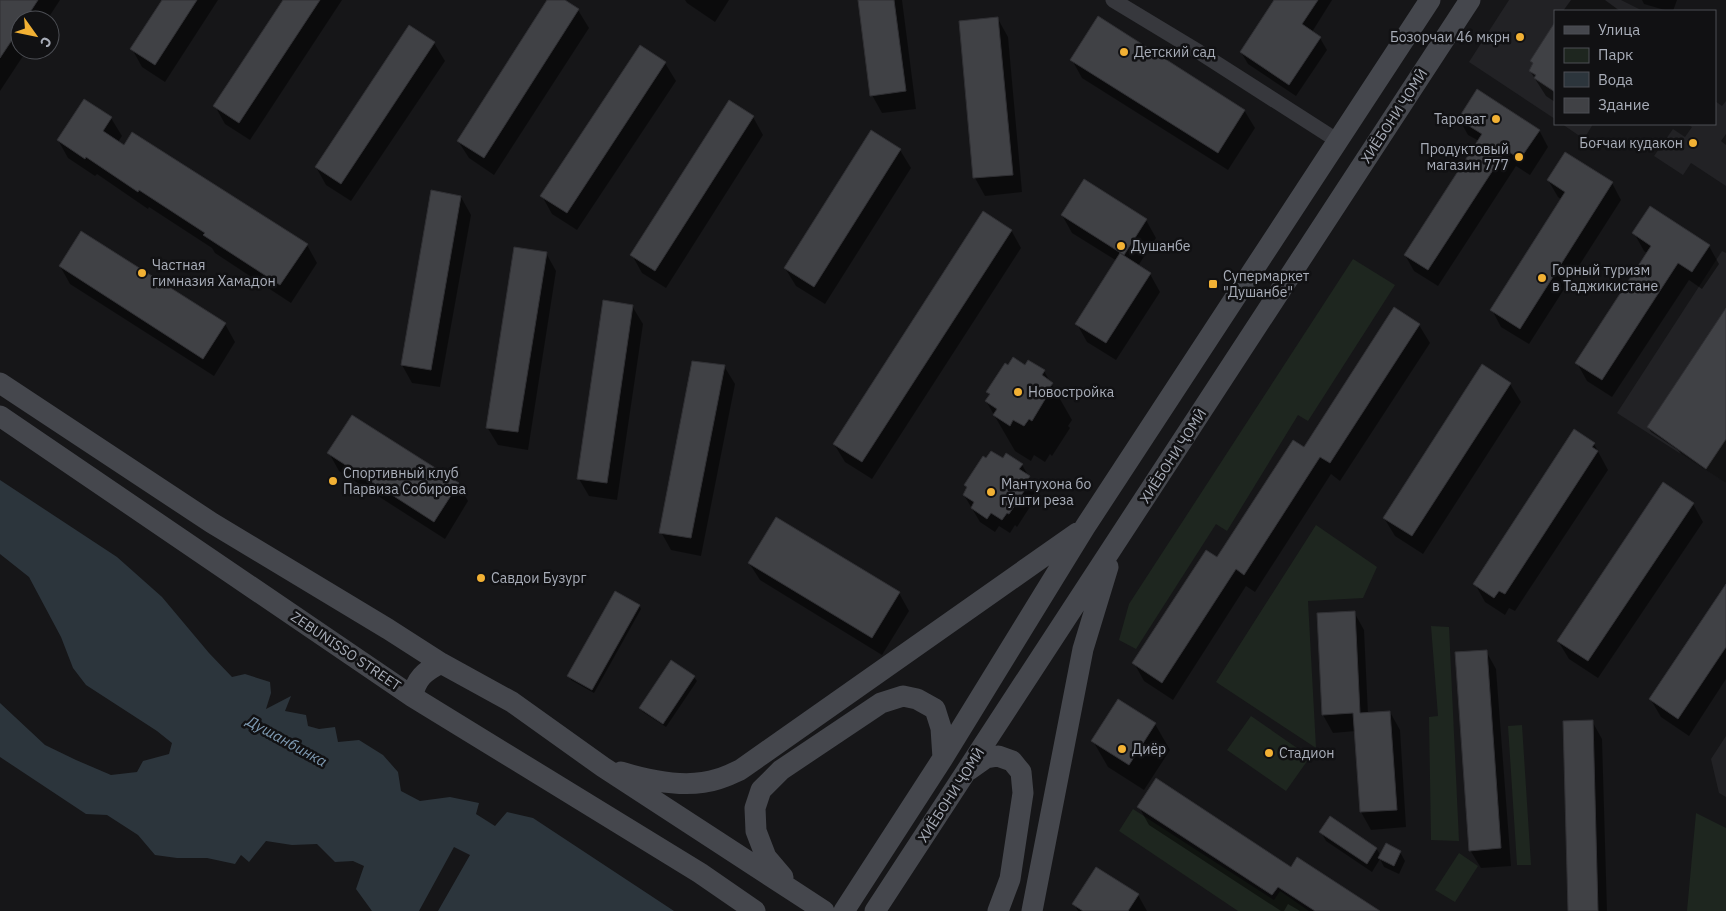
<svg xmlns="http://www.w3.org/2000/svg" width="1726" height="911" font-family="'IBM Plex Sans',sans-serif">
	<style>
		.built { fill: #222225 }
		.green { fill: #1e261f }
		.water { fill: #2c353c }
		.shadow { fill: #0007 }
		.building { fill: #404145; stroke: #303034 }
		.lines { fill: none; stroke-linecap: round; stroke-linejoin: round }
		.minor { stroke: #37383d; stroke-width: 15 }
		.secondary { stroke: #45474d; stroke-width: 21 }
		.poi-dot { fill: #f2b134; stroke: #111113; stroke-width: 2 }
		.labels { text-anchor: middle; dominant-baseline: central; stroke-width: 5; stroke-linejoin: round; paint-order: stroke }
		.poi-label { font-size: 14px; fill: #a8adb8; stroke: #111113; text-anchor: start }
		.street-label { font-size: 14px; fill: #a8adb8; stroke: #111113 }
		.water-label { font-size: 15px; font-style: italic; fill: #7f9bb3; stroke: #111113 }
	</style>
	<rect width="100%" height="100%" fill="#161618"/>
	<path class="built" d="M1509,0h112l22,11h-88v108l-86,-57z
		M1715,101l7,5 4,-5v33l-5,7 5,4v41l-35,-23 -8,12 -29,-19 19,-27 12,8 7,-10 -5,-3h28z
		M1562,124h31l-9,15z
		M1722,251l4,2v230l-109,-70z
		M1726,736v61l-7,-4 -8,-34z"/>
	<path class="green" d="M1353,259l42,26 -87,136 -10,-6 -71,116 -11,-7 -80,125 -17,-9 10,-36z
		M1316,525l61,42 -14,31 -55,3 8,147 -100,-66z
		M1431,626l18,1 10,214 -28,-1 -2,-123 9,-1z
		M1251,716l59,41 -24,34 -59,-41z
		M1522,725l9,140h-14l-9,-139z
		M1133,809l141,91 6,-9 29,20h-71l-119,-80z
		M1696,813l30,15v83h-39z
		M1459,853l19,13 -23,36 -20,-12z"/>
	<path class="water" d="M0,480l117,77 45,40 47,56 23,24 13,-3 25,8 1,11 -5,16 25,-13 -6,15 21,4 2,11 11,3 16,-2 3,15 21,-2 24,15 15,17 3,19 19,10 30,-4 29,6 -3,11 19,12 12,-14 26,6 141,93h-236l32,-56 -16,-8 -35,64h-47l-16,-22 8,-23 -11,-5 -18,1 -18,-18 -25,1 -26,-4 -17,21 -8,-7 -6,9 -28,-6h-30l-22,-3 -17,-20 -31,-20 -21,-1 -86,-57v-54l45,42 31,15 35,15 26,-3 6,-11 26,-7 3,-11 -15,-12 -71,-46 -13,-17 -12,-31 -32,-60 -29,-23z"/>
	<path class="shadow" d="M3,0h57l-13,20h-27v30h7l-27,41v-87z
		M163,0h55l-53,82 -23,-15 -10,-18z
		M284,0h58l-92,140 -25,-16 -10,-18z
		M548,0h15l15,10 11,18 -95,147 -25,-17 -11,-17z
		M685,0h44l-14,22 -28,-19z
		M859,0h43l14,109 -34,4 -10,-18z
		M1276,0h56l-20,32 8,6 7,12 -31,46 -48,-32 -7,-12z
		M1571,0h34l15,11h-57z
		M1642,0h35l-4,11h-5l-24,-7z
		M998,19l10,18 14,155 -37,4 -10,-18 -15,-156z
		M1555,24v78l-9,-6 -16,-25 4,-6 -3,-4z
		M410,27l24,16 11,18 -94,140 -25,-16 -10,-18z
		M641,46l24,17 11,18 -99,149 -25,-16 -10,-18z
		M1072,60l172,50 11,18 -27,42 -146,-92z
		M85,100l26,18 11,18 -4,6 189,103 10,18 -26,40 -76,-50 -3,-5 -63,-41 -1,2 -51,-35 -2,2 -27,-18 -10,-18z
		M753,117l10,18 -97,153 -24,-15 -10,-18z
		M1459,119l80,11 9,17 -18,28 -14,-9 -78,120 -24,-15 -9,-16 74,-114 -11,-6z
		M872,132l28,18 11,18 -86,136 -29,-18 -11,-18z
		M1548,180l64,3 9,17 -92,144 -28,-17 -9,-17 70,-110 -4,-3z
		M461,197l10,18 -31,172 -28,-4 -10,-18z
		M1062,215l84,5 10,18 -18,28 12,8 10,18 -44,68 -29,-18 -10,-18 40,-63 -45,-28z
		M1011,230l10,18 -149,231 -27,-17 -11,-18z
		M1634,233l75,13 10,18 -17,25 -13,-9 -77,117 -25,-16 -10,-18 71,-109 -4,-3z
		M546,253l10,18 -28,179 -30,-5 -11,-18z
		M60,266l165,58 10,18 -21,34 -144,-92z
		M632,306l11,18 -26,176 -28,-4 -10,-17z
		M1726,311v172l-45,-29 -3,-4 -27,-18 -3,-5z
		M1419,325l11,18 -90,138 -9,-7 -76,118 -9,-6 -73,114 -29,-19 -10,-18 170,-215z
		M724,366l11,18 -34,172 -30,-6 -10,-18z
		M1008,366l17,1 19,4 28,49 -4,6 2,2 -18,28 -2,-2 -5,8 -11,-7 -3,6 -16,-10 -29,-50 4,-5 -2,-4z
		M1510,384l11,18 -98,152 -28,-18 -11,-18z
		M1594,444l14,26 -93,141 -6,-3 -4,7 -20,-13 -10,-18z
		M329,453l129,30 10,18 -23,38 -106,-68z
		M1003,460l19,5 15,25 -4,6 2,3 -18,28 -2,-2 -5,8 -11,-7 -4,6 -15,-10 -16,-27 4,-6 -2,-4z
		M1693,504l10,18 -105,156 -29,-19 -11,-18z
		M749,563l150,30 10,18 -27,44 -122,-75z
		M1726,587v92l-37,57 -28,-19 -10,-17z
		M639,605l2,4 -47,84 -23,-13 -2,-4z
		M1354,612l10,18 4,84 22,-2 10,18 6,97 -35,3 -10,-18 -5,-81 -23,2 -10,-18z
		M1486,651l10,18 15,197 -30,2 -11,-18z
		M672,662l22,15 3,4 -31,46 -23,-15 -3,-4z
		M1592,721l10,18 5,172h-38z
		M1155,724l15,26 -26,40 -36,-23 -15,-26z
		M1139,807l152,61 86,43h-77l-12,-7 -4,7h-3l-132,-86z
		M1321,832l55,16 5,8 19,-4 5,9 -6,13 -15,-7 -4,-8 -8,13 -46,-31z
		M1138,895l9,16h-69l-4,-7z"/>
	<path class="building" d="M0,0h38l-13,20h-5v8l-20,30z
		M162,0h35l-42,65 -25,-16z
		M283,0h37l-81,123 -26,-17z
		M547,0h18l14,9 -95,149 -27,-17z
		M858,0h36l12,91 -36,5z
		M1274,0h44l-16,24 19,13 -32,48 -49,-33z
		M1098,16l147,94 -27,43 -148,-93z
		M998,17l15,158 -40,3 -14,-157z
		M1555,22v70l-21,-14 2,-3 -7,-4 4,-8 -3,-2z
		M409,25l26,17 -94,142 -26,-17z
		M640,45l26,17 -99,151 -27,-17z
		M1477,89l63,41 -20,29 -14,-9 -78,120 -24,-15 78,-121 -24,-15z
		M84,99l28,18 -9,14 21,14 8,-13 176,112 -28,41 -77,-50 2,-2 -66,-43 -1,2 -52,-35 -1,2 -28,-19z
		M729,100l25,16 -99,155 -25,-16z
		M871,130l30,19 -87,138 -30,-19z
		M1565,152l48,30 -93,147 -30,-19 75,-118 -18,-12z
		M1084,179l63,40 -23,36 -63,-40z
		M431,190l30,6 -30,174 -30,-5z
		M1650,206l60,39 -18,27 -14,-9 -76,117 -27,-17 76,-117 -19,-13z
		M983,211l29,19 -150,232 -29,-18z
		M81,231l145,92 -23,36 -144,-93z
		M514,247l33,5 -29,180 -32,-4z
		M1120,253l31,20 -45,70 -31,-19z
		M603,300l30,5 -26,178 -30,-4z
		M1394,307l26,17 -90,139 -10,-6 -76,118 -8,-6 -74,114 -30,-20 74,-113 11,7 76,-117 11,7z
		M1726,308v131l-20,30 -59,-42z
		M1013,357l12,8 3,-5 17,10 -3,5 11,8 -5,7 2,1 -18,30 -3,-2 -5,7 -11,-6 -3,6 -17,-11 4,-6 -12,-8 5,-7 -4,-2 19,-29 3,2z
		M692,361l33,4 -34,173 -32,-5z
		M1482,364l29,19 -99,153 -29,-18z
		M352,415l107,68 -25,39 -107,-69z
		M1574,429l21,14 -3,4 6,4 -93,143 -6,-3 -5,7 -21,-14z
		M991,451l12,7 3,-5 17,11 -4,5 11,7 -4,7 2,2 -19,29 -2,-1 -5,7 -11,-7 -4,6 -16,-11 3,-6 -11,-7 4,-8 -3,-2 19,-29 3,2z
		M1663,482l31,21 -106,158 -31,-20z
		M776,517l124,75 -28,46 -124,-75z
		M1726,584v63l-48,72 -29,-20z
		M615,591l25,14 -48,85 -25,-14z
		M1355,611l5,102 30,-2 7,99 -37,2 -7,-99 -31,2 -5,-102z
		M1487,650l14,198 -32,3 -14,-199z
		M671,660l24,16 -32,48 -24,-16z
		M1118,699l38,24 -27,42 -38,-24z
		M1593,720l5,191h-30l-5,-190z
		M1156,778l135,89 6,-10 83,54h-65l-37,-24 -6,8 -135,-88z
		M1330,816l47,32 -10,16 -48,-32z
		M1386,843l15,8 -7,15 -16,-8z
		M1096,867l43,27 -11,17h-45l-11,-7z"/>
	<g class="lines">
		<path class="minor" d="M1113,0l86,52 139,89"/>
		<path class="secondary" d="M0,383l212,140 176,106 53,34 71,39 91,65 221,144
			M0,416l413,281 287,176 55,38
			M413,697c2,-18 12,-26 28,-34
			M969,770l17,-12 12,-2 14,5 9,11 2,21 -13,86 -12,32
			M621,772c29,9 67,17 97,7 8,-2 15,-6 22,-9l337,-237
			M783,877l-17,-20 -10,-26 -1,-23 6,-18 20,-20 100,-67 22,-7 14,3 18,10 6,19 2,30
			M844,911l99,-153 142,-231 345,-527
			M875,911l595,-911
			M1032,911l51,-262 25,-82"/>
	</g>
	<g class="poi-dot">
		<circle cx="1520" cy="37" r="5"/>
		<circle cx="1124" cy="52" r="5"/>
		<circle cx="1496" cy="119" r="5"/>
		<circle cx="1693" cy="143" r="5"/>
		<circle cx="1519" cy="157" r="5"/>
		<circle cx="1121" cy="246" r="5"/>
		<circle cx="142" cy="273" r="5"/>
		<circle cx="1542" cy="278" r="5"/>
		<rect x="1208" y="279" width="10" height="10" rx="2.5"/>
		<circle cx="1018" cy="392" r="5"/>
		<circle cx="333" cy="481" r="5"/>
		<circle cx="991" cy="492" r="5"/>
		<circle cx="481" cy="578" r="5"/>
		<circle cx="1122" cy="749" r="5"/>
		<circle cx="1269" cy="753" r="5"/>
	</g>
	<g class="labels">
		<g class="poi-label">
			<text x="1510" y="37" text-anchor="end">Бозорчаи 46 мкрн</text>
			<text x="1134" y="52">Детский сад</text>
			<text x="1486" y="119" text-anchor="end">Тароват</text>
			<text x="1683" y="143" text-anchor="end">Боғчаи кудакон</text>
			<text x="1509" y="149" text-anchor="end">Продуктовый<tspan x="1509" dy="16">магазин 777</tspan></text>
			<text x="1131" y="246">Душанбе</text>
			<text x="152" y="265">Частная<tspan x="152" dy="16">гимназия Хамадон</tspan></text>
			<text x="1552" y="270">Горный туризм<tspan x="1552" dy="16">в Таджикистане</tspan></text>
			<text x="1223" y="276">Супермаркет<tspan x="1223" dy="16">"Душанбе"</tspan></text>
			<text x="1028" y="392">Новостройка</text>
			<text x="343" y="473">Спортивный клуб<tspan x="343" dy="16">Парвиза Собирова</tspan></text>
			<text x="1001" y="484">Мантухона бо<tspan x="1001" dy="16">гӯшти реза</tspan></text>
			<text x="491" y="578">Савдои Бузург</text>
			<text x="1132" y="749">Диёр</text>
			<text x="1279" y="753">Стадион</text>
		</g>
		<g class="street-label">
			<text transform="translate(1394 116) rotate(-57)">ХИЁБОНИ ҶОМӢ</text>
			<text transform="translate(1173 456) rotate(-57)">ХИЁБОНИ ҶОМӢ</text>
			<text transform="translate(346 651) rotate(34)">ZEBUNISSO STREET</text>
			<text transform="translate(951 795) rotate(-57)">ХИЁБОНИ ҶОМӢ</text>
		</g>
		<g class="water-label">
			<text transform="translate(287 741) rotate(29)">Душанбинка</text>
		</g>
	</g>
	<rect x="1554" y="10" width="162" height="115" fill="#111113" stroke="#4d4f55"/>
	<rect x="1564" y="26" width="25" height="8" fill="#45474d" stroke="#4d4f55"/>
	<text x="1598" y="35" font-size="15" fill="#a8adb8">Улица</text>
	<rect x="1564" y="48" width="25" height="15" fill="#1e261f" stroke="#4d4f55"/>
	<text x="1598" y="60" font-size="15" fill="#a8adb8">Парк</text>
	<rect x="1564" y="72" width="25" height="15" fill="#2c353c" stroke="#4d4f55"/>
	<text x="1598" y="85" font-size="15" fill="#a8adb8">Вода</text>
	<rect x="1564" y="98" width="25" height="15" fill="#404145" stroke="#4d4f55"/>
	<text x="1598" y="110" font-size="15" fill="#a8adb8">Здание</text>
	<g transform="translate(35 35) rotate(123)"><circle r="24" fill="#111113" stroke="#4d4f55"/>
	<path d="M0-4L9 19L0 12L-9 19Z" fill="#f2b134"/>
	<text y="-8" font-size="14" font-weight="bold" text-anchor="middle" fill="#a8adb8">С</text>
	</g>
</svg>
